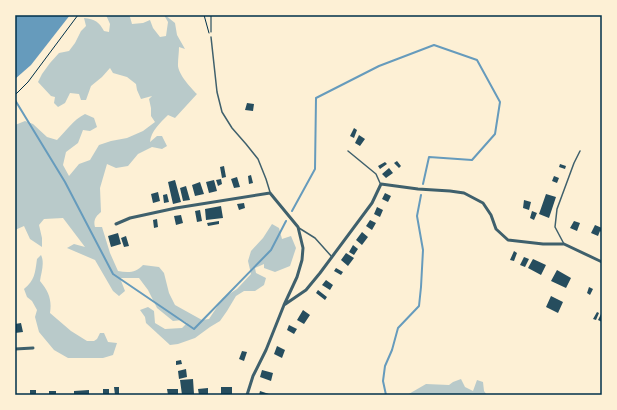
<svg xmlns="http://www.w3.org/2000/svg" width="617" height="410" font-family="'Playfair Display',serif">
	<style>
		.green { fill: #b9caca }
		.water { fill: #669bbc }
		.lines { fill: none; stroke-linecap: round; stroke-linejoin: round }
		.stream { stroke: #669bbc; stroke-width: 2 }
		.building { fill: #264d5e }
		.path { stroke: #003049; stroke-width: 1 }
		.service { stroke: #3f606c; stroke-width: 1.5 }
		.minor { stroke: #3f606c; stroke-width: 3 }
		.neatline { fill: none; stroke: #003049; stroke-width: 1.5 }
	</style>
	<rect width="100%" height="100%" fill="#fdf0d5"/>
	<path class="green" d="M106,15h23l1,2 2,7 11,-1 7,-3 3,8 7,9 6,-1 2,-14 -4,-7h1l10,8 2,12 8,14 -6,-2c0,6 -1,11 -1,17 -1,9 13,24 19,30l-22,24 -7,-3c-8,8 -17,16 -18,27l7,-6h5l5,10 -5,3 -10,-2 -14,7 -10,12 -12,2 -9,-4 -7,24 1,24c-5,4 -8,8 -6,15h7l8,26 8,18c10,2 18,2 25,-6l16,2 5,6 5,20 6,12 27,15 7,-1 14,-21 14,-9 14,-15 -3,-13 3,-10 12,-13 9,-14 7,4 3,11 9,-3 5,12 -6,18 -15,6 -11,-4v-4l-9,4 1,5 10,5 -2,7 -9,6h-11l-8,5 -9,15 -7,10 -10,6 -15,11 -17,6 -8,1 -24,-22 -1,-6 -5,-7 8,-3 6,4 1,12 10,6 17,-1 5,-5 -5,-3 -9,1 -16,-13 -9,-18 -9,-12h-19l5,13 -6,5 -6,-5 -18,-31 -28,-12 7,-4 11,3 -22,-29 -19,1 -5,6 3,13v9l-12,-8 -6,-13 -9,4v-105l10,-4 8,3 14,13 10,3c9,-9 16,-20 28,-26l9,4 3,9 -7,4 -7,-1 -5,13 -12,9 -3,13 6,11 10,-12 11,-4 9,-15 12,-4 16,-3 16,-7 12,-9 -4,-6v-8l-2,-9 3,-3 -11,3 -4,-9 -1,-6 -9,-7 -14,-4 -3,-5 -8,9 -11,9 -5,14h-5l-2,-6 -9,-1 -5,10 -7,4 -4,-4 1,-6 -4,-1 -13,-14 4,-8 8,-11 9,-10 10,-2 6,-8 6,-12 5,-5 -2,-8c11,1 15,4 20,13l5,1 1,-8z
		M41,255c4,8 0,18 -1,26 9,11 12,19 10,32l21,18 16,10h7l3,-2 3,-6h4l4,9 9,1 -4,12 -10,3h-35l-14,-8 -15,-18 -4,-15 2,-7 -5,-9 -5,-4 -3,-8c11,-9 11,-16 13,-30z
		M461,379l4,8 8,4 4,-11 6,2 1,9 3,4h-80l19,-11 23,1 4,-3z"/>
	<path class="water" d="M15,15h55l-39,50 -16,14z"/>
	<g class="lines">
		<path class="stream" d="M15,100l50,82 48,92 81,55 77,-79 15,-29
			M292,211l23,-42 1,-71 63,-32 55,-21 43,15 23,42 -5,32 -23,26 -43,-3 -6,27
			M386,395l-3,-14 2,-15 7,-16 6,-22 21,-22 2,-19 2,-37 -6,-34 4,-21"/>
	</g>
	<path class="building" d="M247,103l7,1 -1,7 -8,-1z
		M354,128l3,2 -3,8 -4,-2z
		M359,135l6,4 -5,7 -5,-3z
		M397,161l4,5 -2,2 -5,-5z
		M385,162l2,2 -7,5 -2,-3z
		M560,164l6,2 -1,3 -6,-2z
		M224,166l2,11 -4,1 -2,-11z
		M389,168l4,5 -7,5 -4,-4z
		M251,175l2,8 -4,1 -1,-8z
		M554,176l5,2 -2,5 -5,-2z
		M237,177l3,10 -6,1 -3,-9z
		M221,179l1,5 -4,2 -2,-6z
		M175,180l6,22 -8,2 -5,-22z
		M214,180l3,11 -8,2 -3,-11z
		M200,182l4,12 -9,2 -3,-11z
		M186,186l4,14 -7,1 -3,-13z
		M158,192l2,9 -7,2 -2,-9z
		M385,193l6,3 -3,6 -6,-3z
		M167,194l2,8 -5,1 -1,-8z
		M546,194l10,3 -7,21 -10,-4z
		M524,200l7,2 -2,8 -6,-2z
		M244,203l1,5 -6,2 -2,-6z
		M221,206l2,12 -17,2 -1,-11z
		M377,207l6,3 -3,7 -6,-3z
		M200,210l2,11 -5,1 -2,-11z
		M532,211l5,2 -3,7 -4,-2z
		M181,215l2,8 -7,2 -2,-9z
		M157,219l1,8 -4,1 -1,-8z
		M370,220l6,3 -4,7 -6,-4z
		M219,221v3l-11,2 -1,-3z
		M574,221l6,2 -3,8 -7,-3z
		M595,225l7,3v5l-2,-2 -2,5 -7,-3z
		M362,232l6,5 -6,8 -6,-5z
		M118,233l3,11 -10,3 -3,-11z
		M126,236l3,10 -5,1 -3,-9z
		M353,245l5,4 -4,6 -5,-3z
		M514,251l3,2 -3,8 -4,-1z
		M346,253l8,5 -6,8 -7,-6z
		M524,257l5,2 -4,8 -5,-2z
		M533,259l13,6 -5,10 -13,-7z
		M336,268l7,4 -2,3 -7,-4z
		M557,270l14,8 -5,10 -15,-7z
		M326,280l7,5 -3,5 -8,-5z
		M589,287l4,2 -3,6 -3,-2z
		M318,290l9,7 -2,3 -9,-7z
		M551,296l12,6 -5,11 -12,-6z
		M303,310l7,5 -6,9 -7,-4z
		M597,312l2,1 -3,7 -3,-1z
		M601,314h1v8l-4,-2z
		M21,323l2,9 -8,1v-9z
		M289,325l8,4 -3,5 -7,-4z
		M277,346l8,4 -3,8 -8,-4z
		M242,351l5,1 -3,9 -5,-2z
		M181,360l1,4 -6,1v-4z
		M186,369l1,8 -8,2 -1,-8z
		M262,370l11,3 -2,8 -11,-4z
		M193,379l1,15 -12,1 -2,-15z
		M114,387h5v8h-4z
		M221,387h11v8h-11z
		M208,388v7h-9l-1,-6z
		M103,389h6v6h-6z
		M167,389h11v6h-10z
		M30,390h6v5h-6z
		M89,390v5h-15v-4z
		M49,391h7v4h-7z
		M260,391l9,3v1h-10z"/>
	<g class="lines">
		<path class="path" d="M204,15l5,18
			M211,32v-17
			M15,95l13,-13 50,-67"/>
		<path class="service" d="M211,37l6,55 5,20 10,16 14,16 12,15 8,20 4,13
			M348,151l28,23 4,9
			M299,228l16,10 17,19
			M564,244l-9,-17 2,-18 17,-46 6,-12"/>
		<path class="minor" d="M116,224l14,-6 46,-10 94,-15 28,34 5,21 -1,12 -5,17 -13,28
			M15,349l18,-1
			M247,395l6,-19 13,-26 18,-45 22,-15 14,-17 52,-70 9,-19 37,5 32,2 14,2 19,10 8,12 5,14 12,11 35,4h21l38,18"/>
	</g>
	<rect width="617" height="410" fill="none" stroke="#fdf0d5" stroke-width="32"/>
	<rect x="16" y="16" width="585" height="378" class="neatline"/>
</svg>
